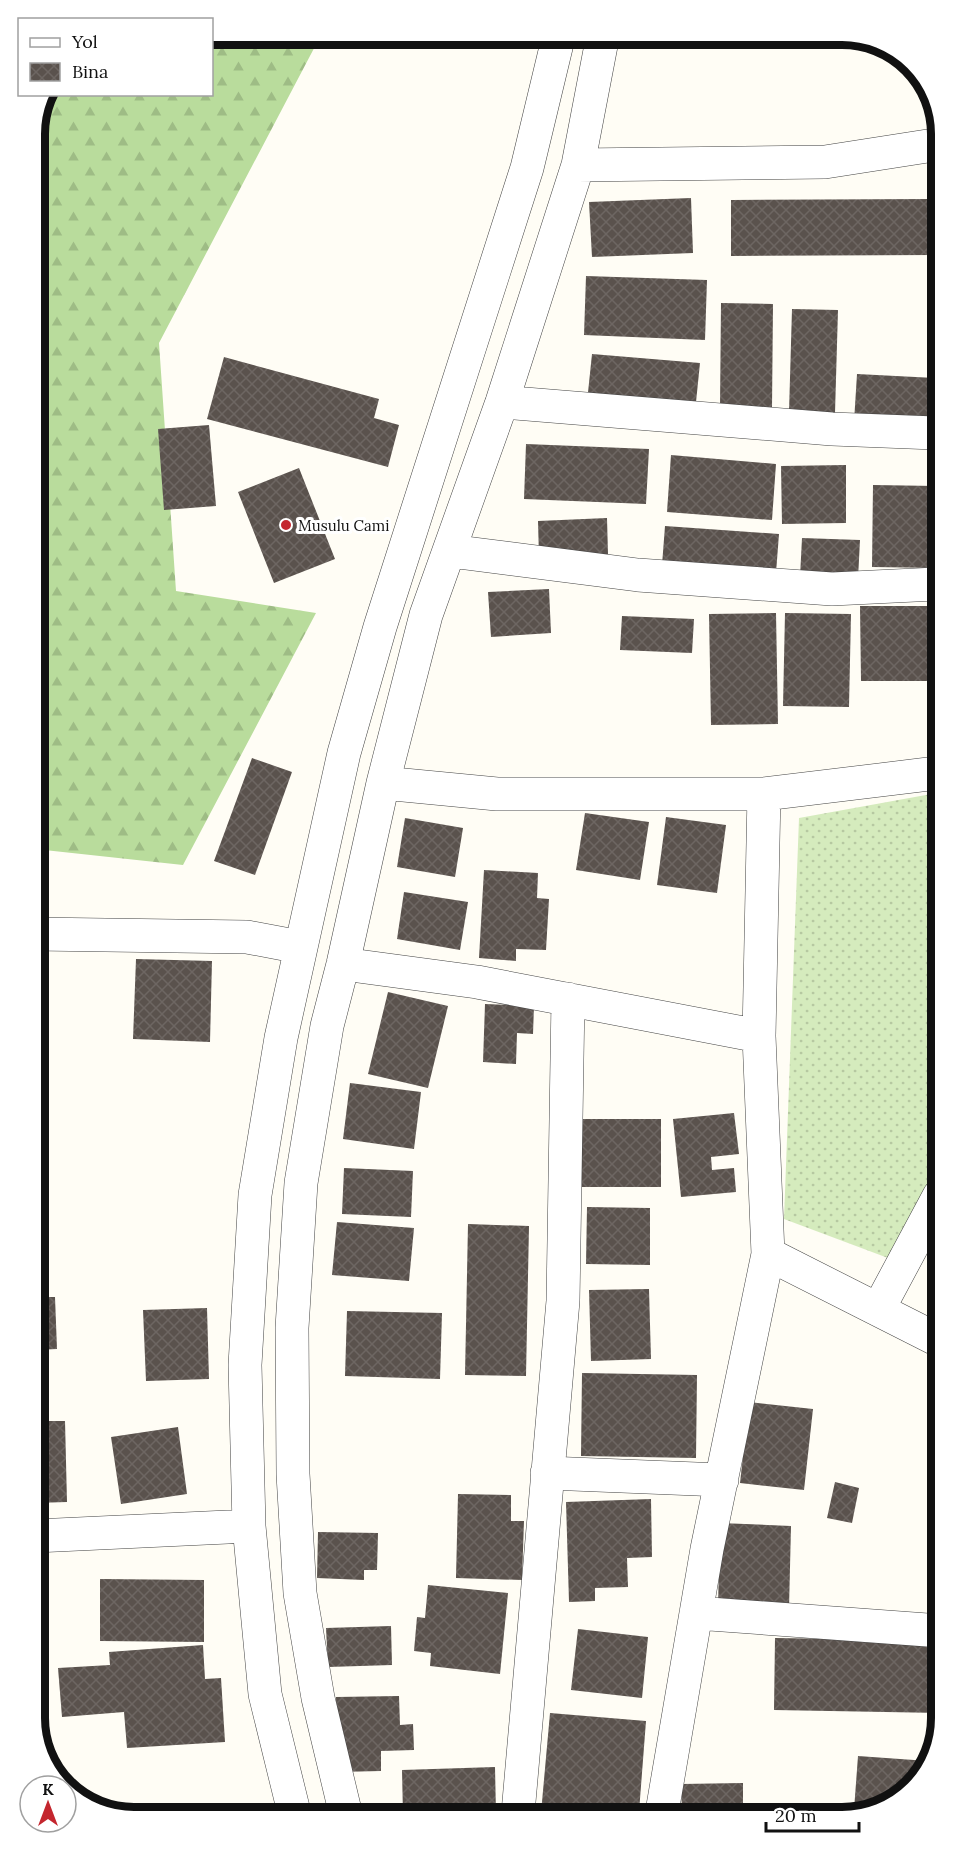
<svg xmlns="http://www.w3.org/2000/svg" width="976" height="1852" font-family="Lora,serif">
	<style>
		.grass { fill: url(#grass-dots) }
		.forest { fill: url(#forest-firs) }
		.building { fill: url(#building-cross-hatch) }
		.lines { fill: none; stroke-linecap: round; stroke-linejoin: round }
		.minor-casing { stroke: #444; stroke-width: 34 }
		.minor { stroke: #fff; stroke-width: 33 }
		.poi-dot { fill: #c4262e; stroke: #fff; stroke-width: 2 }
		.labels { text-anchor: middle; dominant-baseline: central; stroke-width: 6; stroke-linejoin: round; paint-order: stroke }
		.poi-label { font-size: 15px; fill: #111; stroke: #fff; text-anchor: start }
		.rim { fill: none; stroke: #111; stroke-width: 8 }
	</style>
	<defs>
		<pattern id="grass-dots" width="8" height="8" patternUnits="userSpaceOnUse" patternTransform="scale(1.5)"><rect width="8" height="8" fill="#d5ebbd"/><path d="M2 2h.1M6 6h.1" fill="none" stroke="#b6c8a1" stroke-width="1.8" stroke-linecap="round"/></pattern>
		<pattern id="forest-firs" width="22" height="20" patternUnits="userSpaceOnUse" patternTransform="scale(1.5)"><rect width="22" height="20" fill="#b9dc9c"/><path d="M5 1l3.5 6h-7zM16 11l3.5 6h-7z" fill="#9ebc85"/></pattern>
		<pattern id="building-cross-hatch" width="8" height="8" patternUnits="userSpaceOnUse" patternTransform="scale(1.5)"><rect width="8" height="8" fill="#5a524d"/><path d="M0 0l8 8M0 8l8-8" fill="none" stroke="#6d6662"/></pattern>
	</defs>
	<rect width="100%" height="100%" fill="#fffdf5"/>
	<path class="grass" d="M937,793l2,371 -51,94 -104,-39 15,-401z"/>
	<path class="forest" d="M212,35h109l-162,308 17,248 140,22 -133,252 -148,-16v-722l15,-32 162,-1z"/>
	<path class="building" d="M691,198l2,55 -101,4 -3,-55z
		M934,199l1,56 -204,1v-56z
		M586,276l121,4 -2,60 -121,-5z
		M721,303l52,1 -1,104h-52z
		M792,309l46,1 -3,103 -46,-1z
		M592,354l108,9 -5,49 -108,-10z
		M224,357l155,42 -5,19 25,7 -11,42 -181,-48z
		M857,374l78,4v49l-81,-5z
		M209,425l7,81 -52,4 -6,-81z
		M526,444l123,5 -3,55 -122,-5z
		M671,455l105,9 -4,56 -105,-8z
		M846,465v58l-64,1 -1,-58z
		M299,468l36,91 -61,24 -36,-91z
		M873,485l63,1v82l-64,-1z
		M607,518l1,36 -69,4 -1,-37z
		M665,526l114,8 -3,39 -114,-8z
		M802,538l58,2 -2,39 -58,-2z
		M549,589l2,44 -60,4 -3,-45z
		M860,606h76l1,75h-76z
		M776,613l2,111 -67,1 -2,-111z
		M785,613l66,1 -2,93 -66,-1z
		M622,616l72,3 -2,34 -72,-3z
		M252,758l40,14 -37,103 -41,-14z
		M585,813l64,9 -9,58 -64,-10z
		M666,817l60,8 -9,68 -60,-8z
		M405,818l58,10 -8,49 -58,-10z
		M484,870l54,3 -1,25 12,1 -3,51 -30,-1v12l-37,-3z
		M404,892l64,10 -8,48 -63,-11z
		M136,959l76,2 -2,81 -77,-3z
		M388,992l60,14 -20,82 -60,-14z
		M485,1004l49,2 -1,28 -16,-1 -1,31 -33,-2z
		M350,1083l71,9 -7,57 -71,-10z
		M734,1113l5,41 -28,3 1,13 22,-2 2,24 -55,5 -8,-78z
		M582,1119h79v68h-79z
		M344,1168l69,3 -2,46 -69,-3z
		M587,1207l63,1v57l-64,-1z
		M337,1222l77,6 -5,53 -77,-6z
		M468,1224l61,2 -3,150 -61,-1z
		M649,1289l2,70 -60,2 -2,-71z
		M35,1297h20l2,52 -22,1z
		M207,1308l2,71 -63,2 -3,-71z
		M347,1311l95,2 -2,66 -95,-3z
		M582,1373l115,2 -1,83 -115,-2z
		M749,1402l64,7 -9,81 -64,-7z
		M35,1421h30l2,81 -32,1z
		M178,1427l9,67 -66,10 -10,-67z
		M835,1482l24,6 -7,35 -25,-5z
		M458,1494l53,1v26h13l-2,59 -66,-2z
		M651,1499l1,58 -25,1 1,29 -33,1v13l-26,1 -3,-100z
		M720,1523l71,3 -2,83 -71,-2z
		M318,1532l60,1 -1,37h-13v10l-47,-2z
		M100,1579l104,1v62l-104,-1z
		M428,1585l80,8 -8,81 -70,-8 1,-13 -17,-2 3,-34 8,1z
		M391,1626l1,39 -64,2 -2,-39z
		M578,1629l70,8 -6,61 -71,-8z
		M941,1631v82l-167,-3 1,-72 65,1z
		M203,1645l2,34 16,-1 4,64 -98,6 -3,-36 -62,5 -4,-49 52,-3 -1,-13z
		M399,1696l1,29 13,-1 1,26 -33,1v20l-43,1 -2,-75z
		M550,1713l96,8 -7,91 -98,1z
		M858,1756l70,5 -3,13 -44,36h-27z
		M495,1767l1,47 -93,1 -1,-45z
		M743,1783v28l-61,1 -1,-28z"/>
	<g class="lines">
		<defs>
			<path id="minor" d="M578,165l247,-3 109,-17
				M502,402l330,27 103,4
				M450,551l188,24 194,14 104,-5
				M383,783l114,11h267l-5,242 9,218 -61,295 -45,263
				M764,794l173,-21
				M35,934l212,3 53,10
				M343,964l134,18 282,54
				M768,1254l172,87
				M879,1308l60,-112
				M547,1473l175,7
				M35,1536l214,-10
				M696,1613l245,18
				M518,1813l45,-512 5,-302
				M346,1815l-28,-117 -18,-105 -7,-119 -1,-146 9,-145 26,-157 16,-62 40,-181 43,-168 76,-213 76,-237 25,-130
				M295,1816l-30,-122 -16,-168 -4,-161 10,-170 26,-157 63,-285 36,-126 147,-459 32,-133"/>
		</defs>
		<use href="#minor" class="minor-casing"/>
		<use href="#minor" class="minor"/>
	</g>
	<circle class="poi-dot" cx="286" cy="525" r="6"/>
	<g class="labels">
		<g class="poi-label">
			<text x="298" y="525">Musulu Cami</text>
		</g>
	</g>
	<path d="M0 0H976V1852H0ZM134 45H842A89 89 0 0 1 931 134V1718A89 89 0 0 1 842 1807H134A89 89 0 0 1 45 1718V134A89 89 0 0 1 134 45Z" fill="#fff" fill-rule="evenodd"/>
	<path class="rim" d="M134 45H842A89 89 0 0 1 931 134V1718A89 89 0 0 1 842 1807H134A89 89 0 0 1 45 1718V134A89 89 0 0 1 134 45Z"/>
	<rect x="18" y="18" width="195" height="78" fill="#ffffff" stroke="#a0a0a0" stroke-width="1.5"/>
	<rect x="30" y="38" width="30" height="9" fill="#ffffff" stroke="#a0a0a0" stroke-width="1.5"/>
	<text x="72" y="48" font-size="18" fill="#111111">Yol</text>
	<rect x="30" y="63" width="30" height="18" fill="url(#building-cross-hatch)" stroke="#a0a0a0" stroke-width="1.5"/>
	<text x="72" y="78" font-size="18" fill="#111111">Bina</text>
	<g transform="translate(48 1804)"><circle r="28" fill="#ffffff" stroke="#a0a0a0" stroke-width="1.5"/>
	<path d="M0-4.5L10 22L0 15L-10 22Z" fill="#c4262e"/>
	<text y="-9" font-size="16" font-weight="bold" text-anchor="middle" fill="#111111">K</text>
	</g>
	<path d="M766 1822v9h93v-9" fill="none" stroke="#111111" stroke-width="3"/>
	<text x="775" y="1822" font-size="18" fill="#111111" stroke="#ffffff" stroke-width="4.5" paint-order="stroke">20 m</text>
</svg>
